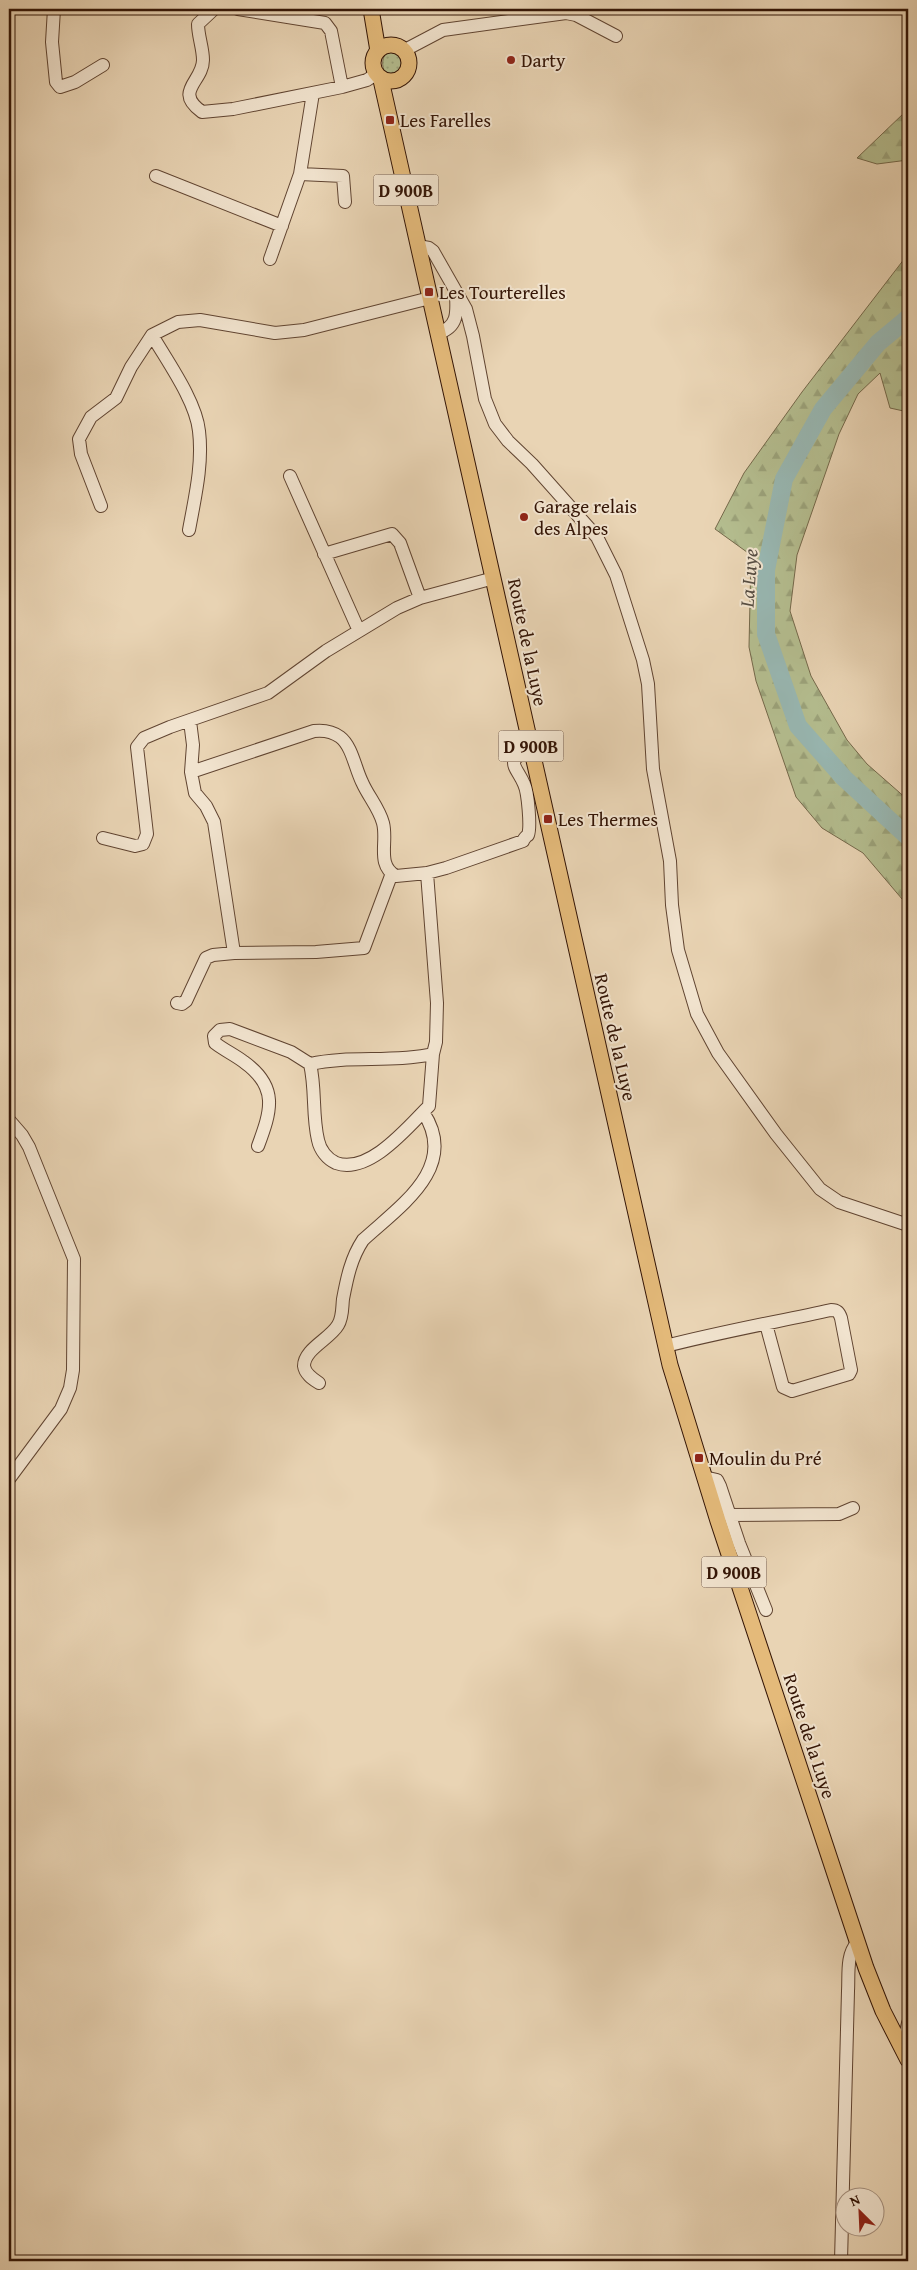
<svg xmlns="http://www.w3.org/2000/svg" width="917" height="2270" font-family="'Gentium Book Plus',serif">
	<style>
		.grass { fill: url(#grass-dots); stroke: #74684a }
		.forest { fill: url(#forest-firs); stroke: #74684a }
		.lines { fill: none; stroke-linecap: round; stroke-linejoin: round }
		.river { stroke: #98b7b2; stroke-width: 18 }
		.minor-casing { stroke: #604431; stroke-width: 14 }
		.major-casing { stroke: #331405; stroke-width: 17 }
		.minor { stroke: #f1e3ce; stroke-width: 12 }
		.major { stroke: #e4ba7a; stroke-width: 15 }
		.poi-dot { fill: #8f2418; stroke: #f1e3ce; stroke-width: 2 }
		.labels { text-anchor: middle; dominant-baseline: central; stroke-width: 4; stroke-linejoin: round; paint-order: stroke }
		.shield { fill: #f1e3ce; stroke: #6c5241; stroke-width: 1 }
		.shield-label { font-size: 18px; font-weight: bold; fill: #331405 }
		.poi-label { font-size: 19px; fill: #331405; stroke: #f1e3ce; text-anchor: start }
		.street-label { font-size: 19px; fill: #331405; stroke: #f1e3ce }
		.water-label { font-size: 20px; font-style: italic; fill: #564d42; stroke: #f1e3ce }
	</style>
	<defs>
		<pattern id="grass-dots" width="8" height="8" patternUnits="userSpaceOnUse" patternTransform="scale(1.25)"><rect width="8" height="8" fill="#b4bd8f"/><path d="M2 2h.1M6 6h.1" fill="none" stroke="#9ba27a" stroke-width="1.8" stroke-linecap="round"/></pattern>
		<pattern id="forest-firs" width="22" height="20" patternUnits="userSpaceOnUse" patternTransform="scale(1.25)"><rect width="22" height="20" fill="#b4bd8f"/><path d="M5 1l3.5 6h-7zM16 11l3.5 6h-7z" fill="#9ba27a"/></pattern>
	</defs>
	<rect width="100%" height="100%" fill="#e9d4b4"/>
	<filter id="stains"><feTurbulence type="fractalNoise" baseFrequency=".004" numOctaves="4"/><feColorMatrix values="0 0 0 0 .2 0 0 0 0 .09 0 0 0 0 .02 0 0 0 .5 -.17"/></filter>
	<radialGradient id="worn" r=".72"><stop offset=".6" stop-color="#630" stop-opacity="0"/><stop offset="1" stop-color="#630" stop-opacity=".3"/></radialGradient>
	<path class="grass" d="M391,49l8,3c5,9 2,19 -7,23l-8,-4c-3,-9 -1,-18 7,-22z"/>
	<path class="forest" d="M908,66v94l-31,4 -20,-6 47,-45z
		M908,254v158l-18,-4 -10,-35 -22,21 -19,40 -42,121 -7,56 21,65 36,64 20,24 41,36v106l-45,-53 -41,-25 -26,-31 -40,-116 -7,-34 2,-92 -36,-26 29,-56 58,-81z"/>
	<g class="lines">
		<path class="river" d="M908,318l-30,25 -55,66 -39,70 -18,91v64l32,92 46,52 64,59"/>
		<defs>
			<path id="minor" d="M54,9l-2,33 4,40 4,5 15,-5 28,-17
				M214,9l-16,15c0,12 5,24 5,36 0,22 -30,31 -1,52l31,-3 109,-22 25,-7 9,-6
				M238,9l87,14 6,8 11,56
				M405,50l38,-20 123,-17 10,2 40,21
				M300,174l43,2 2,26
				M156,176l126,50
				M418,246l11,2 4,3 33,58 7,27 12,63 10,25 13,17 24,23 65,73 19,38 27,85 5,24 5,85 17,92 2,44 6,45 19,64 21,39 58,81 44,55 19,13 69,23
				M270,259l30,-85 13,-81
				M438,333c20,-6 19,-20 18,-38
				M152,335c15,26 44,66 47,96 4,33 -4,66 -10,99
				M290,476l69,155
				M101,506l-20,-52 -2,-15 12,-22 25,-19 15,-31 21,-32 26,-13 22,-2 75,13 29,-3 126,-32
				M324,554l68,-20 8,9 20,55
				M190,721l3,24 -2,27
				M103,838l32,8 8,-2 4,-10 -10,-87 7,-9 26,-11 98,-34 58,-42 71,-43 23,-10 74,-20
				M392,873l-28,75 -48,4 -82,1 -20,-131 -8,-16 -11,-13 -4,-21 123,-41c9,-1 18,0 26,6 12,9 15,31 22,45 6,14 17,26 21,41 5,19 -7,42 13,53l31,-3 19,-5 77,-27c0,-1 4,-6 5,-6 3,-8 0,-43 -4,-51 -7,-17 -22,-24 8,-34
				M177,1003l5,1 4,-3 20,-43 7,-3 21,-2
				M310,1064c40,-9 82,-1 123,-10
				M9,1120l13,15 7,12 45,112 -1,111 -3,18 -9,21 -52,70
				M258,1146c13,-35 21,-59 -14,-84 -9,-7 -20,-12 -29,-19l-1,-7 6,-6 10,-1 61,23 19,12c6,25 2,51 8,76 2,10 9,19 18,23 33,12 72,-36 93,-57l4,-52 3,-12 1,-39 -10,-130
				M666,1346c54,-14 110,-24 165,-36 6,0 8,2 10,8l10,52 -2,4 -57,17 -9,-4 -17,-63
				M319,1383c-6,-4 -14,-9 -15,-17 0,-17 26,-27 34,-41 5,-8 4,-18 5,-26 4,-21 8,-41 20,-59 37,-34 97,-73 60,-128
				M704,1477l13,3 3,6 19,57 27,67
				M729,1515l110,-1 14,-6
				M899,2043l7,-11 2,-9
				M841,2261l7,-270c1,-16 -2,-36 9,-48"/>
			<path id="major" d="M371,9l7,42
				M373 63a18 18 0 1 1 36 0a18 18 0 1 1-36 0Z
				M381,80l289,1285 48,156 148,447 17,43 25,49"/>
		</defs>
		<use href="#minor" class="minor-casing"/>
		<use href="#major" class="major-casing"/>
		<use href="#minor" class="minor"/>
		<use href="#major" class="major"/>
	</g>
	<g class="poi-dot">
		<circle cx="511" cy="60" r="5"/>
		<rect x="385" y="115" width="10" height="10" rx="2.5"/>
		<rect x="424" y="287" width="10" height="10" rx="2.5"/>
		<circle cx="524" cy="517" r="5"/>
		<rect x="543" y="814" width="10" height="10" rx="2.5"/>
		<rect x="694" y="1453" width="10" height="10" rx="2.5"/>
	</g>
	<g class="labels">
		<g class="shield">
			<rect x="373.5" y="174.5" width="65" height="31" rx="4"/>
			<rect x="498.5" y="730.5" width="65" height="31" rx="4"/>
			<rect x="701.5" y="1556.5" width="65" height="31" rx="4"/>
		</g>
		<g class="shield-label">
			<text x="406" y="190">D 900B</text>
			<text x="531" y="746">D 900B</text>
			<text x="734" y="1572">D 900B</text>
		</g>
		<g class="poi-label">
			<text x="521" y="60">Darty</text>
			<text x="400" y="120">Les Farelles</text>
			<text x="439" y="292">Les Tourterelles</text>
			<text x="534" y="506">Garage relais<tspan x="534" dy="22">des Alpes</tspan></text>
			<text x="558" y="819">Les Thermes</text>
			<text x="709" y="1458">Moulin du Pré</text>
		</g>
		<g class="street-label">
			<text transform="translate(528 642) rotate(78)">Route de la Luye</text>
			<text transform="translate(616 1037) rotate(77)">Route de la Luye</text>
			<text transform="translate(810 1736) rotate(72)">Route de la Luye</text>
		</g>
		<g class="water-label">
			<text transform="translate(748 578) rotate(-86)">La Luye</text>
		</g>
	</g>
	<rect width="917" height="2270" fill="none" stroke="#e9d4b4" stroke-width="30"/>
	<rect x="10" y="10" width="897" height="2250" fill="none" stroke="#331405" stroke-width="2.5"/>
	<rect x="15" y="15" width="887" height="2240" fill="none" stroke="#331405"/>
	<g transform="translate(860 2212) rotate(336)"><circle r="24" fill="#f1e3ce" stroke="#a5907e"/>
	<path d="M0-4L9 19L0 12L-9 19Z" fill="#8f2418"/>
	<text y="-8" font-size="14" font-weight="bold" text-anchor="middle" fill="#331405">N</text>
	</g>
	<rect width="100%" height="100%" filter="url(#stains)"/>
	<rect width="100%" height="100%" fill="url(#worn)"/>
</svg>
